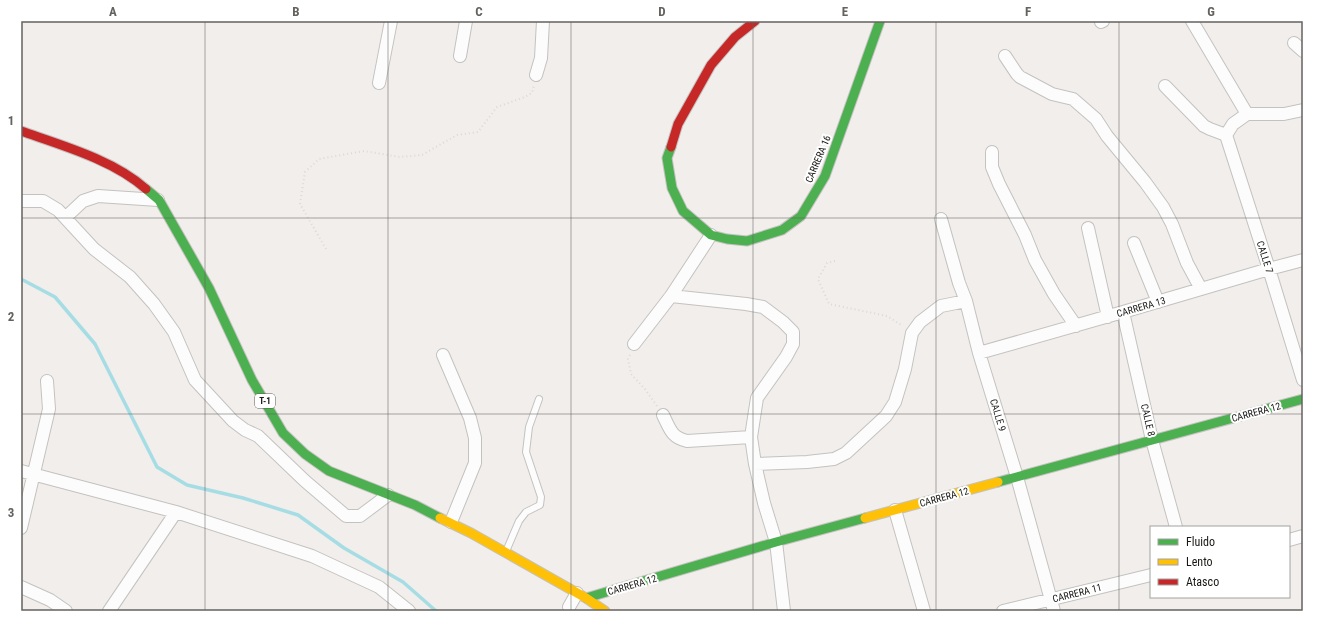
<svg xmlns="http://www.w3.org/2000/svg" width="1324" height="632" font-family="'Roboto Condensed',sans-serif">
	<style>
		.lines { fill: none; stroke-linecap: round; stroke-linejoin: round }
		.stream { stroke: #a6dde5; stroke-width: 3.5 }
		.lane-casing { stroke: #c4c2c0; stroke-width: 8 }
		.street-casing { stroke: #c4c2c0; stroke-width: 14 }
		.fast-casing { stroke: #c4c2c0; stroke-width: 11 }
		.slow-casing { stroke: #c4c2c0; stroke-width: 11 }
		.jam-casing { stroke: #c4c2c0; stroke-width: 11 }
		.path { stroke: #dadad8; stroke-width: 2; stroke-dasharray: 1 3; stroke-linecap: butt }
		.lane { stroke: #fdfcfc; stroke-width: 6 }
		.street { stroke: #fdfcfc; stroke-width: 12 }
		.fast { stroke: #4caf50; stroke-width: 9 }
		.slow { stroke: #ffc107; stroke-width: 9 }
		.jam { stroke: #c62828; stroke-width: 9 }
		.grid { fill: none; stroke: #64625f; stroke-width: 1; stroke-opacity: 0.55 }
		.labels { text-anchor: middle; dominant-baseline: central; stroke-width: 4; stroke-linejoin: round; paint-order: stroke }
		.shield { fill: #fff; stroke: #5d5d5a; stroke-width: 1 }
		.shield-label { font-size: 9px; font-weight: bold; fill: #181714 }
		.street-label { font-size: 10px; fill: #181714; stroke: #fff }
		.neatline { fill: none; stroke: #64625f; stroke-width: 1.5 }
		.grid-label { font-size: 13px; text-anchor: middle; font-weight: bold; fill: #64625f }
	</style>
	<rect width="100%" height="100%" fill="#f1eeeb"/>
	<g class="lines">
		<path class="stream" d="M21,279l34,18 40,47 62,123 30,18 56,13 55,17 46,33 59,34 33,29"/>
		<defs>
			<path id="lane" d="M507,549l12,-28 7,-9 14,-7 1,-8 -15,-45 3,-25 10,-28"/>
			<path id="street" d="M1192,21l55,93
				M1101,22l2,-1
				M1294,43l9,8
				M460,56l6,-35
				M1005,56l12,18 3,3 32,17 21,5 23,20 11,17 38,46 18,25 9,17 15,39 14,26
				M536,75l5,-17 2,-37
				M379,83l12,-62
				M1165,86l39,40 6,3 16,6
				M1226,135l43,134 34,111
				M1226,135l7,-11 14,-10h37l19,-4
				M992,152v15l7,17 26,51 10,25 19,34 22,32
				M21,201h22l15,9 36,39 36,28 24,27 20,28 21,48 38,41 12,9 13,6 47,45 41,35h14l28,-21
				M66,217l17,-16 15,-5 60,4
				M941,219l18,64 7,18 13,52 38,124 37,134
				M1088,228l20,89
				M1134,243l24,59
				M671,296l75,8 17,3 20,15 10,10v12l-7,13 -29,41 -6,39 4,27 9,39 12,39 8,69
				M1123,312l29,128 24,87
				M634,344l37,-48 40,-61
				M979,353l144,-41 146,-43 34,-9
				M443,355l27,63 5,20v25l-24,59
				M663,415c7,14 8,22 24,26l64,-4
				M755,464l52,-2 27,-3 12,-6 40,-37 9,-14 10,-33 7,-36 8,-11 21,-16 25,-5
				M21,471l155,41 136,44 67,31 30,24
				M895,510l29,101
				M21,528l28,-119 -2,-28
				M1289,540l14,-4
				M21,587l29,13 16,11
				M569,607l8,-14
				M109,611l67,-99
				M1003,611l148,-36"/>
			<path id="fast" d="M671,147l-4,11 5,30 11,23 28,24 16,4 20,2 35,-11 19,-14 24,-40 55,-155
				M146,189l13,11 50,88 43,92 31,53 22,21 24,17 86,34 25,13
				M998,482l305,-83
				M586,598l190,-56 89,-24"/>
			<path id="slow" d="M440,518l31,15 115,65 19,13
				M865,518l133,-36"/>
			<path id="jam" d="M21,131c40,14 93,29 125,58
				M671,147l7,-23 33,-59 24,-28 20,-16"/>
		</defs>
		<use href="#lane" class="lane-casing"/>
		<use href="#street" class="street-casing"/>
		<use href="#fast" class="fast-casing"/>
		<use href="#slow" class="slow-casing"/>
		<use href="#jam" class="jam-casing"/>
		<path class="path" d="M326,249l-26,-45 5,-32 14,-13 45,-8 36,6 22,-2 35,-20 21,-3 19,-25 28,-10 7,-4 2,-8
			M835,261l-8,2 -9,16 11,25 58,12 16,10
			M630,355l-2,4 3,15 14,15 12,17"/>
		<use href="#lane" class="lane"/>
		<use href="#street" class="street"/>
		<use href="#fast" class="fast"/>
		<use href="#slow" class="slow"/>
		<use href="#jam" class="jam"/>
	</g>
	<path class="grid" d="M205,21v590M388,21v590M571,21v590M753,21v590M936,21v590M1119,21v590M21,218h1282M21,414h1282"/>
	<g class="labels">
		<rect class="shield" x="255" y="394" width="20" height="14" rx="3"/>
		<g class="shield-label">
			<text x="265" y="401">T-1</text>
		</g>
		<g class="street-label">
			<text transform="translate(818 159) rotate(-67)">CARRERA 16</text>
			<text transform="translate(1265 257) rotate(72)">CALLE 7</text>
			<text transform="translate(1141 307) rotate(-16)">CARRERA 13</text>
			<text transform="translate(1256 412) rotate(-15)">CARRERA 12</text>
			<text transform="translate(998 415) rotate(73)">CALLE 9</text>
			<text transform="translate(1148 420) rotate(77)">CALLE 8</text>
			<text transform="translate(944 497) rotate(-15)">CARRERA 12</text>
			<text transform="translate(632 585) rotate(-16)">CARRERA 12</text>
			<text transform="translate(1077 593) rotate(-14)">CARRERA 11</text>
		</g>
	</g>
	<rect width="1324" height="632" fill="none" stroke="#ffffff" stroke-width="44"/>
	<rect x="1150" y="526" width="140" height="72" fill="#ffffff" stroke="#a3a2a1"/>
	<rect x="1158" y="539" width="20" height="6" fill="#4caf50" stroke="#a3a2a1"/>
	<text x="1186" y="546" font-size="12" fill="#181714">Fluido</text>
	<rect x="1158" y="559" width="20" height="6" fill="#ffc107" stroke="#a3a2a1"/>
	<text x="1186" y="566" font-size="12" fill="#181714">Lento</text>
	<rect x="1158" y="579" width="20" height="6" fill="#c62828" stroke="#a3a2a1"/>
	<text x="1186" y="586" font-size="12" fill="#181714">Atasco</text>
	<rect x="22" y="22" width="1280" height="588" class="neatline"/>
	<g class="grid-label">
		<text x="113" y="16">A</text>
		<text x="296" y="16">B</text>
		<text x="479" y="16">C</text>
		<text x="662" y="16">D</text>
		<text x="845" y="16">E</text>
		<text x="1028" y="16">F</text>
		<text x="1211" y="16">G</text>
		<text x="11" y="125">1</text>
		<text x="11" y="321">2</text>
		<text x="11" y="517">3</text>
	</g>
</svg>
